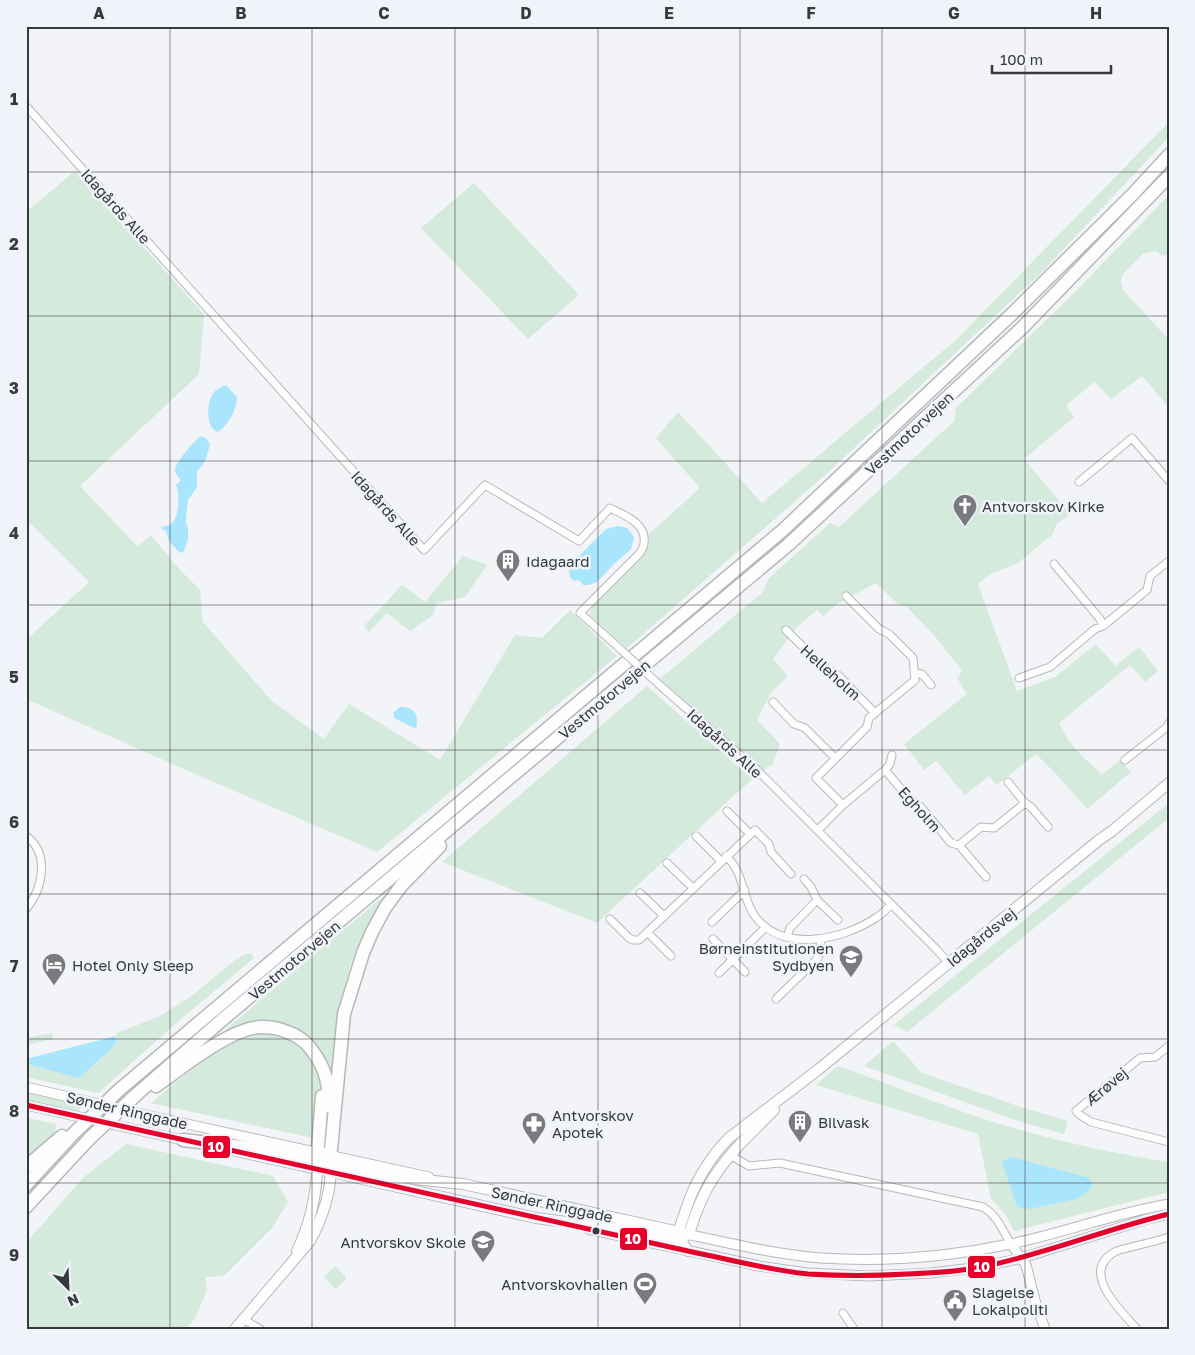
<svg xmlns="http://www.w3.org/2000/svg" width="1195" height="1355" font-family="'Golos Text',sans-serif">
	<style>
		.green { fill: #d4eadc }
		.water { fill: #a9e5fd }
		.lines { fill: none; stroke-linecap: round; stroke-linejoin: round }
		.minor-casing { stroke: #b7b8bb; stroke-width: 9 }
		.tertiary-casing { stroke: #b7b8bb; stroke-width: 11 }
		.secondary-casing { stroke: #b7b8bb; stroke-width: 12 }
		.motorway-casing { stroke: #b7b8bb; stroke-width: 15 }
		.minor { stroke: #fdfdfe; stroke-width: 7 }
		.tertiary { stroke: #fdfdfe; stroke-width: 9 }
		.secondary { stroke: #fdfdfe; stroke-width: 10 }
		.motorway { stroke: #fdfdfe; stroke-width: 12 }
		.minor-bridge-casing { stroke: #b7b8bb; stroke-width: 9; stroke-linecap: butt }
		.motorway-bridge-casing { stroke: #b7b8bb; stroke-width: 15; stroke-linecap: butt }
		.minor-bridge { stroke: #fdfdfe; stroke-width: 7 }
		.motorway-bridge { stroke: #fdfdfe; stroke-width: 12 }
		.bus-1-casing { stroke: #f0f3fa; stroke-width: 9 }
		.bus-1 { stroke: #e4002b; stroke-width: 5 }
		.grid { fill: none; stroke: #38393c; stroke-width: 1; stroke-opacity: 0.55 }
		.bus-dot { fill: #38393c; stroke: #f0f3fa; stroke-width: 2 }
		.labels { text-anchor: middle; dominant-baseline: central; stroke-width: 5; stroke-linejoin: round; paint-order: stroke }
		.street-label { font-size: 15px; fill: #38393c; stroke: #f0f3fa }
		.poi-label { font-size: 15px; fill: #38393c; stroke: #f0f3fa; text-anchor: start }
		.line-badge { stroke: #f0f3fa; stroke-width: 2 }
		.badge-label { font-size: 14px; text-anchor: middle; font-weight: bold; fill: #fff }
		.neatline { fill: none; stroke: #38393c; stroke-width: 2 }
		.grid-label { font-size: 16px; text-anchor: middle; font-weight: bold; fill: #38393c }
	</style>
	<rect width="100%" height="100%" fill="#f2f4f8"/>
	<path class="green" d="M1169,122v15l-126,134 -219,205 -197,172 -37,-33 2,-8 52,-53 5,-11 -2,-7 53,-48 -44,-50 22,-26 84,91 195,-164z
		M75,171l129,143 -5,60 -119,112 57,60 14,-11 28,34 21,21 3,32 69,79 52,38 25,-35 91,56 75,-125 27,3 28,-28 47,46 -240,196 -175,-75 -176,-78v-59l63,-58 -58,-58 -5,-2v-310z
		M474,183l105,112 -51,44 -107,-111z
		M1169,195v59l-6,2 -8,-5 -12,3 -21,21 -1,7 2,8 46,50v66h-1l-26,-30 -31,23 -16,-17 -29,23 8,12 -50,42 46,55 -14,11 -3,9 -35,29 -27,11 -13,10 39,107 38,-14 41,-33 19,22 24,-19 19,24 -13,11 -15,-17 -71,58c11,24 24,34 43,52l18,-15 11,12 -44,37 -28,-32 -23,-23 -39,31 -8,-9 -24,19 -29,-34 -12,9 -20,-26 63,-50 -10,-16 5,-7 -28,-36 -28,-29 -8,-2 -22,-21 -39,21 -14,12 -6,-6 -19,16 -25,33 15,17 -17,17 -14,27 23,24 -7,20 -10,7 -103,-92 103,-87 5,-13 62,-56 9,4 115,-106 2,-13 118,-115z
		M463,556l24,9 -22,32 -28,6 -4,12 -22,16 -8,-5 -16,-13 -18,19 -5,-6 38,-41 23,17z
		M647,686l105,93 -155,144 -155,-61z
		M1169,803v15l-262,214 -13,-7z
		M392,889c-21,27 -37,59 -46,92 -8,36 -10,75 -14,111 -4,-24 -6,-44 -29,-59 -5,-3 -12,-6 -18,-8l-80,22z
		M251,953l3,5 -72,60 -84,75 -72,-16v-16l2,3 88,-20 1,-11 43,-17 33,-21 42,-35 11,-6z
		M52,1033l1,6 -27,6v-7z
		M260,1035c23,-1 39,6 52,27 4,6 8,14 8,22 1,17 -4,37 -7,54l-162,-35c29,-24 71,-63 109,-68z
		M893,1041l29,32 105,36 41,12 -4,13 -46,-13 -154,-55z
		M836,1067h6c44,16 86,33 130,48 62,21 132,37 197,47v30l-155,39 -9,-17 -14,-15 -13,-65 -162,-49z
		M26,1091l58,14 -6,6 -52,-11z
		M26,1118l31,6 -4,12 -27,27z
		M126,1144l147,32 15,26 -16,26 -48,48 -19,1 2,13 -12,28 -8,11h-161v-86l58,-66z
		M334,1267h2l10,10v2l-10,10h-1l-11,-12z"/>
	<path class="water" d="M226,385l11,12c0,13 -9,28 -19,35 -13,-4 -11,-28 -6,-37 3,-5 8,-8 14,-10z
		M201,436l5,2 4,7 -5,16 -8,11v15l-9,13 -2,16v8l2,4v11l-4,12 -3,2 -2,-1 -10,-11 -3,-10 -4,-2 -1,-2c4,-1 9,-1 12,-5 6,-7 7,-29 3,-37l5,-5c-3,-3 -6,-7 -6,-11 2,-8 20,-29 26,-33z
		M618,526l9,2 7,9 -3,12 -17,15 -17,18 -8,3h-6l-4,-5 -5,1 -4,-4 -1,-6 12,-17 25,-25z
		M400,707c15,0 19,7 16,22l-22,-11 -1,-5z
		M116,1036v8l-37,34 -51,-14 -2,-5z
		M1011,1157l78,21 3,5v4l-8,8 -8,4 -47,10 -12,-2 -15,-45z"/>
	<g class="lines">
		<defs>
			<path id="minor" d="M26,106l398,444 61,-65 94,56 31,-33c14,7 37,15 34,35 0,4 -3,8 -5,11l-59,59 27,24
				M1079,482l53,-44 37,43
				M1054,564l46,55 3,7
				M786,630l31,31 3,1 8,8 10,5 37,38
				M915,673l7,1 9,11
				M1019,678l31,-11 45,-38 8,-3 44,-36 3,-14 19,-15
				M664,689l92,80 180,180 13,14
				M773,702l21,22 11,4 30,30
				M1125,760l42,-33 2,-4
				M885,770l23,27 12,9 31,37 8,2 22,-18 13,1 31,-25
				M1008,782l17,21 6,4 17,20
				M843,805l-27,-27 51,-51 2,-9 46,-38 -2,-22 -24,-24 -10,-5 -33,-33
				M727,811l23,23
				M818,830l25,-25 42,-35 5,-6 2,-9
				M26,836c24,17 17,53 0,73
				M696,836l25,25
				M959,845l27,32
				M726,856c19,18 15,39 28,59 27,39 90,25 123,2 5,-3 10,-8 14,-13
				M667,863l26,25
				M804,879l7,8 6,13 21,20
				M640,893l24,23
				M610,919l19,19 4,2h6l116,-110 14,14 2,8 20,22
				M712,922l33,-32
				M647,932l24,24
				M787,937l3,-9 27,-28
				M713,939l32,33
				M719,973l47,-46
				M776,999l42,-41c4,-7 3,-12 2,-19
				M1169,1046l-14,11 -15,1 -64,53 4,4 11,7 78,20
				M730,1155l19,11 31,-3 203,44c15,9 19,23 28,37
				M843,1313l11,16
				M243,1319l17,10
				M1137,1329c-15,-17 -57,-56 -24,-76 6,-4 12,-4 18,-6 13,-3 25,-6 38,-10"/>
			<path id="tertiary" d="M26,1087l115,27 288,63
				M26,1105l161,36
				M234,1151l90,20
				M588,1229l171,37 48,7 62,3 62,-3 50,-6 41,-9 122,-38 25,-6
				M682,1233c46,10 92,21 139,25 63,4 128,-1 189,-14 54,-11 105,-31 159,-40
				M1011,1244l15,21 10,39 9,25"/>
			<path id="secondary" d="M317,1169c5,-5 13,-5 20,-4l68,13 58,6 216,48
				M331,1172l205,46 84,11 52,10h9l8,-5c6,-20 13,-39 25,-57 16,-25 39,-46 60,-67
				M297,1251c12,-25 19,-54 20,-81 1,-9 0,-16 1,-24
				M688,1251c-4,-5 -8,-11 -9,-17 0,-6 3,-13 5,-19 9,-29 23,-55 45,-77l90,-69 280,-229 13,-9 57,-48
				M235,1329l75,-88c12,-22 21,-49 21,-75"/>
			<path id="motorway" d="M156,1086c26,-18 74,-58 105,-59 9,0 18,1 26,5 10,3 18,9 24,17 14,18 19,35 17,57
				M119,1090l664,-560 231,-218 118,-117 37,-40
				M137,1094l85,-74 272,-229 294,-246 235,-218 146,-151
				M183,1140l68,8 66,14 6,-1 6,-4 2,-8 13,-135 19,-61 9,-21 13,-24 16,-22 39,-40
				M318,1146l4,-50
				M324,1154l3,13 4,5
				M26,1167l36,-31
				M26,1185l47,-51
				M26,1207l64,-69"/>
		</defs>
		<use href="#minor" class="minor-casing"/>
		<use href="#tertiary" class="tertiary-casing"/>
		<use href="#secondary" class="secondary-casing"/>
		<use href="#motorway" class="motorway-casing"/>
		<use href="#minor" class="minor"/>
		<use href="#tertiary" class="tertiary"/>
		<use href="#secondary" class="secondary"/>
		<use href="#motorway" class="motorway"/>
		<defs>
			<path id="minor-bridge" d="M607,637l57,52"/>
			<path id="motorway-bridge" d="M73,1134l46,-44
				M90,1138l47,-44"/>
		</defs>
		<use href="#minor-bridge" class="minor-bridge-casing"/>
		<use href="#motorway-bridge" class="motorway-bridge-casing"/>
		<use href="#minor-bridge" class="minor-bridge"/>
		<use href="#motorway-bridge" class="motorway-bridge"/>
		<defs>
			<path id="bus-1" d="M26,1105l662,146c40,8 80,19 120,23 33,2 66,2 99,0 25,-1 51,-2 75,-7 64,-13 124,-38 187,-53"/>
		</defs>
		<use href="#bus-1" class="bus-1-casing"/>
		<use href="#bus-1" class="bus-1"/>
	</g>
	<path class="grid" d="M170,26v1303M312,26v1303M455,26v1303M598,26v1303M740,26v1303M882,26v1303M1025,26v1303M26,172h1143M26,316h1143M26,461h1143M26,605h1143M26,750h1143M26,894h1143M26,1039h1143M26,1183h1143"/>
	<defs>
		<symbol id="church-pin" viewBox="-11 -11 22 30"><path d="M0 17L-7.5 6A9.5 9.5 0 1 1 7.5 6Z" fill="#797a7e" stroke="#f0f3fa"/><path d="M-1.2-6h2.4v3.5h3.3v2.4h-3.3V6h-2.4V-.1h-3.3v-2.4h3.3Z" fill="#fff"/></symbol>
		<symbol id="building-pin" viewBox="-11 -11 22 30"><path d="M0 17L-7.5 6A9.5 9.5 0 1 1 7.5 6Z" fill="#797a7e" stroke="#f0f3fa"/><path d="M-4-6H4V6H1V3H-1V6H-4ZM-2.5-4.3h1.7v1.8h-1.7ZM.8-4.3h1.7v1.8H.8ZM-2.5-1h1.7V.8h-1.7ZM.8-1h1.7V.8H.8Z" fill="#fff"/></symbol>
		<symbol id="school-pin" viewBox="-11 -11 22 30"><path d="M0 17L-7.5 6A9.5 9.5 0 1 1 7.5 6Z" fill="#797a7e" stroke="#f0f3fa"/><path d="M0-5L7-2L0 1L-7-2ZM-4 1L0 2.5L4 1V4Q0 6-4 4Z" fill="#fff"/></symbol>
		<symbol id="hotel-pin" viewBox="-11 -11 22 30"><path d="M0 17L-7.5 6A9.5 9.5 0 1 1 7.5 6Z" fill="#797a7e" stroke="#f0f3fa"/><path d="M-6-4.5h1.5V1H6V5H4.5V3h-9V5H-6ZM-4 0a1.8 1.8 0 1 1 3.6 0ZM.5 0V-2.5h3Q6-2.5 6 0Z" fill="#fff"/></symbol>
		<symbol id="pharmacy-pin" viewBox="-11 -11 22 30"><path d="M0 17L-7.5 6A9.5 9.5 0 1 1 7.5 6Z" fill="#797a7e" stroke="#f0f3fa"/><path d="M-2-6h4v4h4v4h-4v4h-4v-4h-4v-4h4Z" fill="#fff"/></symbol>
		<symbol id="stadium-pin" viewBox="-11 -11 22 30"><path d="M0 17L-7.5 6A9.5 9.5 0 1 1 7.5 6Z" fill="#797a7e" stroke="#f0f3fa"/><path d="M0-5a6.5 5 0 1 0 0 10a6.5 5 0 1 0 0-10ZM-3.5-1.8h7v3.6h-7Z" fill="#fff"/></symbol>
		<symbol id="civic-pin" viewBox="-11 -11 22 30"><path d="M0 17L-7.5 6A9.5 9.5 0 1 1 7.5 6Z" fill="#797a7e" stroke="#f0f3fa"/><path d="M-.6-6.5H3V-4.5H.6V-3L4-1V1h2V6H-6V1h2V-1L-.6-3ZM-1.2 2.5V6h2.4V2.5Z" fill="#fff"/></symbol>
	</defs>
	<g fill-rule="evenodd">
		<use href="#church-pin" x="951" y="492" width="28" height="38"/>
		<use href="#building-pin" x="494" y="547" width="28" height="38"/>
		<use href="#school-pin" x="837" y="943" width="28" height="38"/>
		<use href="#hotel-pin" x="40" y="951" width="28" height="38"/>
		<use href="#building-pin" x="786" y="1108" width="28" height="38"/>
		<use href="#pharmacy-pin" x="520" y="1110" width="28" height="38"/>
		<use href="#school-pin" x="469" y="1228" width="28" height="38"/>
		<use href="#stadium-pin" x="631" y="1270" width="28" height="38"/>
		<use href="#civic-pin" x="941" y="1287" width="28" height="38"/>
	</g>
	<circle class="bus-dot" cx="596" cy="1231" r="4.5"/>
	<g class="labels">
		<g class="street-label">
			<text transform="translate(116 206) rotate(48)">Idagårds Alle</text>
			<text transform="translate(909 433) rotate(-43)">Vestmotorvejen</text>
			<text transform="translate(386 508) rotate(48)">Idagårds Alle</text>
			<text transform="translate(831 672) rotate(42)">Helleholm</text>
			<text transform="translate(604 699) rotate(-40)">Vestmotorvejen</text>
			<text transform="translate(725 743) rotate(42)">Idagårds Alle</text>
			<text transform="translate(920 809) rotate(48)">Egholm</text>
			<text transform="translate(981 937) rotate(-39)">Idagårdsvej</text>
			<text transform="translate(294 960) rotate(-40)">Vestmotorvejen</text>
			<text transform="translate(1106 1086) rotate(-40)">Ærøvej</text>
			<text transform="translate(127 1110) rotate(13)">Sønder Ringgade</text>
			<text transform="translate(552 1204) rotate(12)">Sønder Ringgade</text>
		</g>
		<g class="poi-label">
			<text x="982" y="506">Antvorskov Kirke</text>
			<text x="526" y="561">Idagaard</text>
			<text x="834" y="948" text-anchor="end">Børneinstitutionen<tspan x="834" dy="17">Sydbyen</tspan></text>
			<text x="72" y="965">Hotel Only Sleep</text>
			<text x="552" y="1115">Antvorskov<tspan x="552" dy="17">Apotek</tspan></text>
			<text x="818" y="1122">Bilvask</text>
			<text x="466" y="1242" text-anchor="end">Antvorskov Skole</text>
			<text x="628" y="1284" text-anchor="end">Antvorskovhallen</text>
			<text x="972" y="1292">Slagelse<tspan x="972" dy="17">Lokalpoliti</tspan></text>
		</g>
	</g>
	<g class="line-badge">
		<rect x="202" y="1135" width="29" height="24" rx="5" fill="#e4002b"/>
		<rect x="619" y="1227" width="29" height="24" rx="5" fill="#e4002b"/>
		<rect x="967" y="1255" width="29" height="24" rx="5" fill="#e4002b"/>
	</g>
	<g class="badge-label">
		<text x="216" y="1152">10</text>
		<text x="633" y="1244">10</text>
		<text x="982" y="1272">10</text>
	</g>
	<rect width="1195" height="1355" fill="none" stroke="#f0f3fa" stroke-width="55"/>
	<g transform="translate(68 1288) rotate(156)" stroke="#f0f3fa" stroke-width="4" paint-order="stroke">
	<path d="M0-4L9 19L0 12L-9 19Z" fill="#38393c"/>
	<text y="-8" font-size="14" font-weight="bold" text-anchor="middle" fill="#38393c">N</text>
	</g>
	<path d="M992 65v8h119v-8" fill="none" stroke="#38393c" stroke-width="2.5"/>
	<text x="1000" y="65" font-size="15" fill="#38393c" stroke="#f0f3fa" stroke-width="4" paint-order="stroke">100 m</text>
	<rect x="28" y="28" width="1140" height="1300" class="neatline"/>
	<g class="grid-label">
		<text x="99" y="19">A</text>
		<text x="241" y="19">B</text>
		<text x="384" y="19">C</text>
		<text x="526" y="19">D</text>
		<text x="669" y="19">E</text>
		<text x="811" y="19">F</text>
		<text x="954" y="19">G</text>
		<text x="1096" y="19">H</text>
		<text x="14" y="105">1</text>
		<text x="14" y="250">2</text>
		<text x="14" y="394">3</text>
		<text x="14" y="539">4</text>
		<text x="14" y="683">5</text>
		<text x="14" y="828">6</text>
		<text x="14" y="972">7</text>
		<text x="14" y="1117">8</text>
		<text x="14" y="1261">9</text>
	</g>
</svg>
